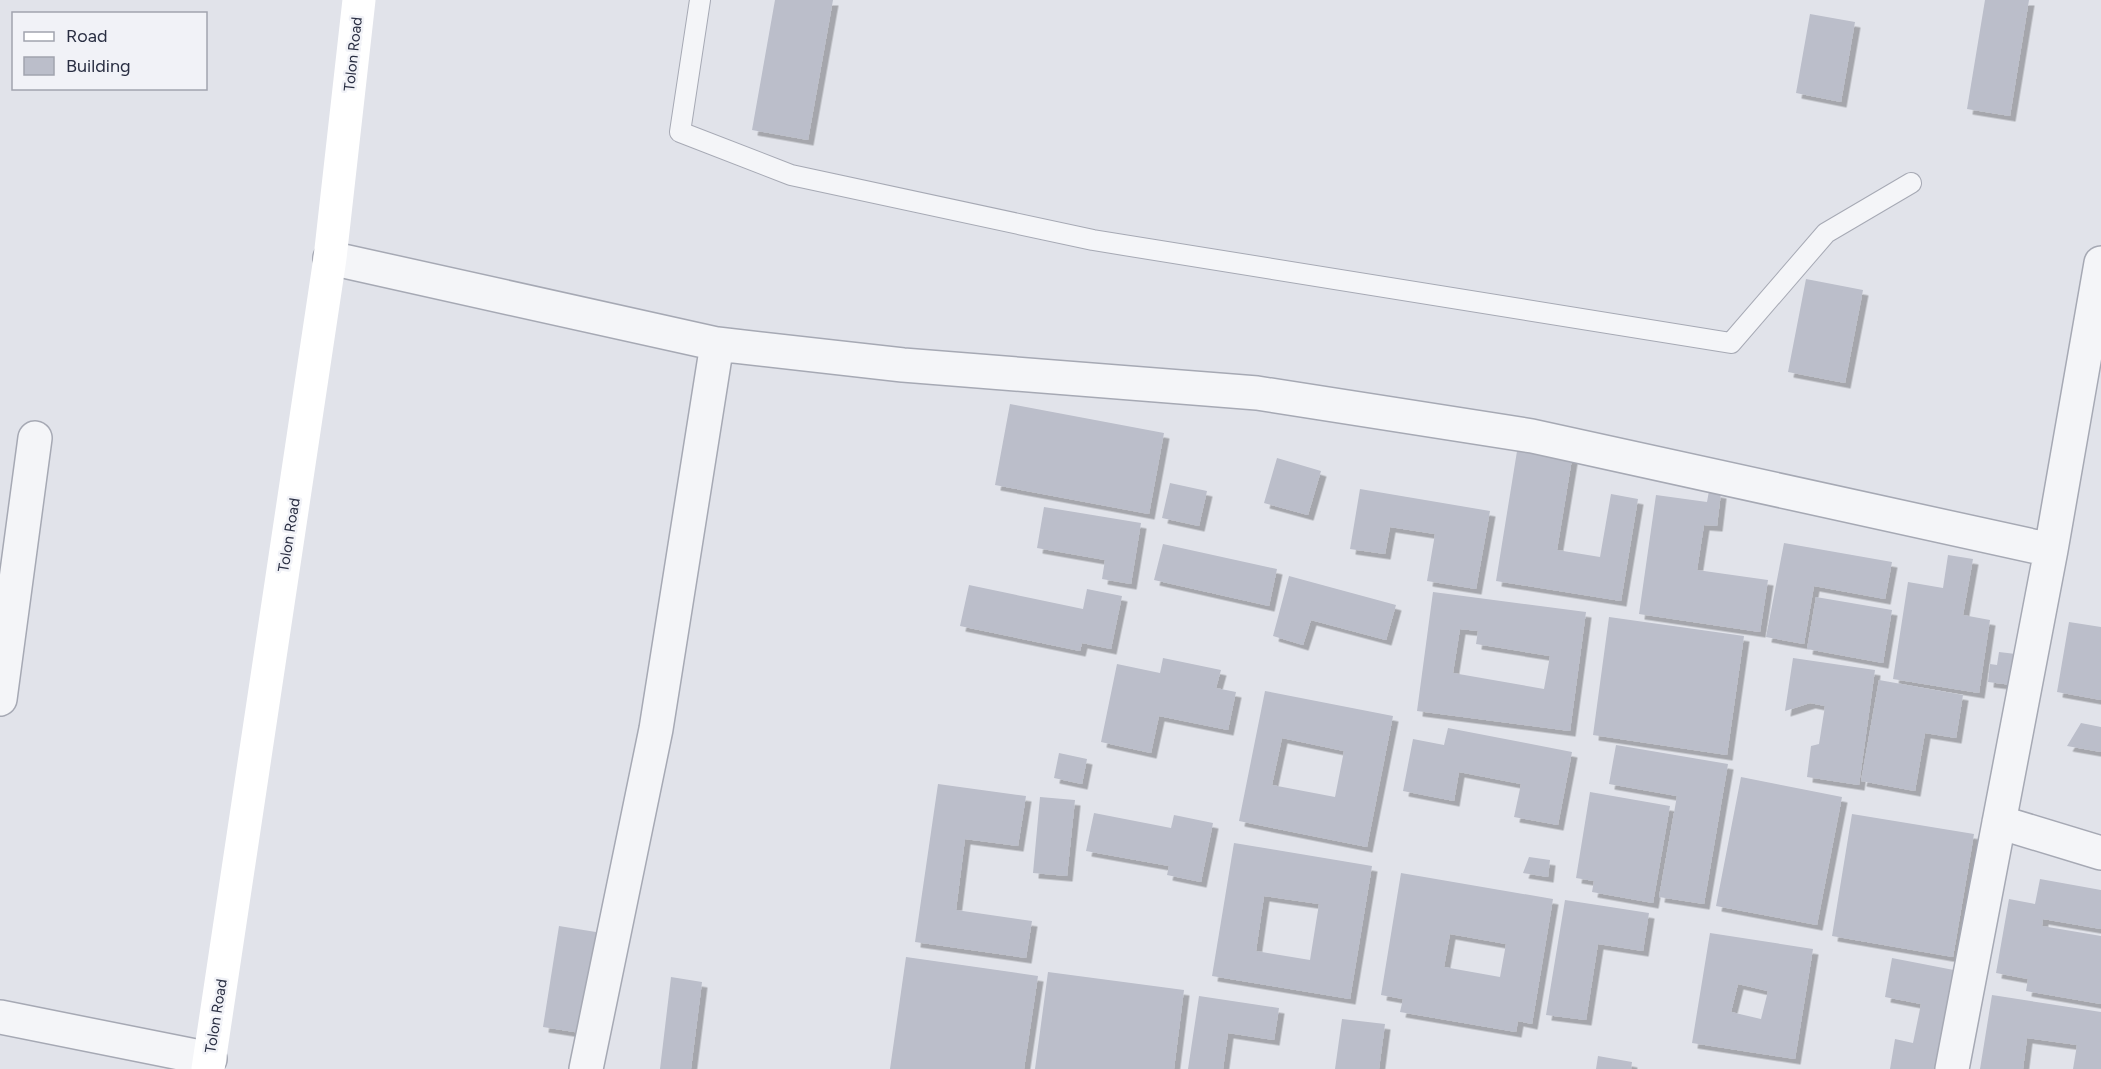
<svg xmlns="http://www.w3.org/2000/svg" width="2101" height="1069" font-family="Figtree,sans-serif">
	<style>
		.building { fill: #bbbeca; fill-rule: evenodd; filter: url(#shadow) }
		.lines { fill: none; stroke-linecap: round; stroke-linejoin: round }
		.service-casing { stroke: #a6a9b4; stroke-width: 22 }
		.minor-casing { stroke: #a6a9b4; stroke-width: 36 }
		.service { stroke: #f4f5f8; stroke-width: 20 }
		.minor { stroke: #f4f5f8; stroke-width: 33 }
		.secondary { stroke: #fff; stroke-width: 33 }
		.labels { text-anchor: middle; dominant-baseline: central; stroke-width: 5; stroke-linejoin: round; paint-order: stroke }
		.street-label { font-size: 15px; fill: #292e42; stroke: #f1f2f7 }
	</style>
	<defs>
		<filter id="shadow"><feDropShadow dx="5.5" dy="5.5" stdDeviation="0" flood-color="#0004"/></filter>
	</defs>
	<rect width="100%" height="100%" fill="#e1e3ea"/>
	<path class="building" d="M775,0h58l-25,140 -56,-10z
		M1985,0h44l-19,116 -43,-7z
		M1810,14l45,8 -14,80 -45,-9z
		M1806,279l57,11 -18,93 -57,-11z
		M1010,404l154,29 -15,81 -154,-29z
		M1518,445l55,8 -16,97 43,7 11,-63 27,5 -17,102 -125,-20z
		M1277,458l44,13 -13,44 -44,-12z
		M1170,483l37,8 -8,35 -37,-8z
		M1360,489l130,22 -14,78 -49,-8 8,-47 -45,-7 -5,27 -35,-5z
		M1709,491l12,2 -4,33 -13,-1 -7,45 71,10 -8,52 -121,-18 17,-119 51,7z
		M1044,507l97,16 -10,61 -29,-5 3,-19 -68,-12z
		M1784,543l108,19 -7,37 -71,-13 -10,58 -38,-7z
		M1163,544l114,25 -8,37 -115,-26z
		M1948,555l25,4 -10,56 27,5 -11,73 -86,-14 15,-97 35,6z
		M1289,576l107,29 -10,35 -75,-20 -8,25 -30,-9z
		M969,585l114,24 4,-20 35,7 -11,53 -29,-6 -2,8 -120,-25z
		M1433,592l153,20 -16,119 -153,-20zM1460,629l18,2 -2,13 74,12 -6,33 -91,-16z
		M1816,597l76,13 -9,53 -76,-14z
		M1609,617l135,19 -17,119 -134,-20z
		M2069,622l32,5v73l-44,-8z
		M1999,652l25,3 -4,31 -32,-4 2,-18 7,1z
		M1163,658l58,12 -5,18 20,4 -8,38 -69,-14 -8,37 -50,-11 16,-78 43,9z
		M1793,658l82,12 -16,115 -52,-8 4,-31 8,-2 6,-38 -15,-3 -25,8z
		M1879,680l84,15 -7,43 -31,-5 -10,58 -54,-10z
		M1265,691l128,25 -26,131 -128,-26zM1282,738l62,13 -9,46 -63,-12z
		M2081,723l20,4v25l-34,-6z
		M1448,728l124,24 -14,73 -44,-8 7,-33 -62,-12 -5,29 -51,-10 10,-52 31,6z
		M1616,745l112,19 -24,140 -45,-7 18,-101 -68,-12z
		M1059,753l28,6 -5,25 -28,-6z
		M1741,777l101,20 -25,128 -101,-19z
		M938,784l88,12 -8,50 -53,-7 -9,71 76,11 -6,37 -111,-16z
		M1590,792l80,14 -17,97 -61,-11 2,-11 -18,-3z
		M1040,797l35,3 -8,76 -34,-3z
		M1094,813l77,15 3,-13 39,8 -12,59 -34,-7 2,-9 -83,-15z
		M1852,814l122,20 -21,123 -121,-21z
		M1234,843l138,23 -22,133 -138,-23zM1264,896l55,8 -9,56 -54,-9z
		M1529,857l21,3 -2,17 -25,-4z
		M1401,873l152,26 -21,125 -14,-3 -2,11 -116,-20 3,-13 -22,-4zM1450,934l56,10 -6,33 -56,-10z
		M2040,879l61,11v39l-58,-10 -1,7 59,10v68l-75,-13 2,-12 -32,-6 13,-74 26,5z
		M1565,900l84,13 -6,38 -45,-7 -12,76 -40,-5z
		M559,926l43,7 -15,101 -44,-7z
		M1710,933l103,16 -18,110 -103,-16zM1738,984l30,7 -7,28 -30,-7z
		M906,957l132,19 -14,93h-134z
		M1892,958l72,14 -18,97h-56l5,-30 18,4 8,-39 -36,-7z
		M1048,972l136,18 -10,79h-139z
		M671,977l31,5 -11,87h-31z
		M1992,995l109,17v57h-28l4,-24 -50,-7 -4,31h-43z
		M1199,996l80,12 -5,32 -46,-7 -5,36h-35z
		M1342,1019l43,5 -6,45h-44z
		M1598,1056l34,6 -1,7h-35z"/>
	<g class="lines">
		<defs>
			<path id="service" d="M700,0l-20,132 111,43 302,65 638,103 95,-110 85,-50"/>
			<path id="minor" d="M330,258l387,86 186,21 354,28 275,43 519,114
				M0,699l35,-261
				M1999,822l102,31
				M0,1017l210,42
				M586,1069l70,-340 61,-385
				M1952,1069l99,-519 50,-287"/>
		</defs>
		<use href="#service" class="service-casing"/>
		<use href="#minor" class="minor-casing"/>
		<use href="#service" class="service"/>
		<use href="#minor" class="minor"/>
		<path class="secondary" d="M208,1069l122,-811 29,-258"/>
	</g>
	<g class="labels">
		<g class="street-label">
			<text transform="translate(353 54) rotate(-84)">Tolon Road</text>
			<text transform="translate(289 535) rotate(-81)">Tolon Road</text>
			<text transform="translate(216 1016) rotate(-81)">Tolon Road</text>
		</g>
	</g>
	<rect x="12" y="12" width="195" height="78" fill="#f1f2f7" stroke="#a1a4af" stroke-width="1.5"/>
	<rect x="24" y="32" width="30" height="9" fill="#ffffff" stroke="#a1a4af" stroke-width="1.5"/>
	<text x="66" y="42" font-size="18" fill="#292e42">Road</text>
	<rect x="24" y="57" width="30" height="18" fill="#bbbeca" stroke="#a1a4af" stroke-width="1.5"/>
	<text x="66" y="72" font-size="18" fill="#292e42">Building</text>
</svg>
